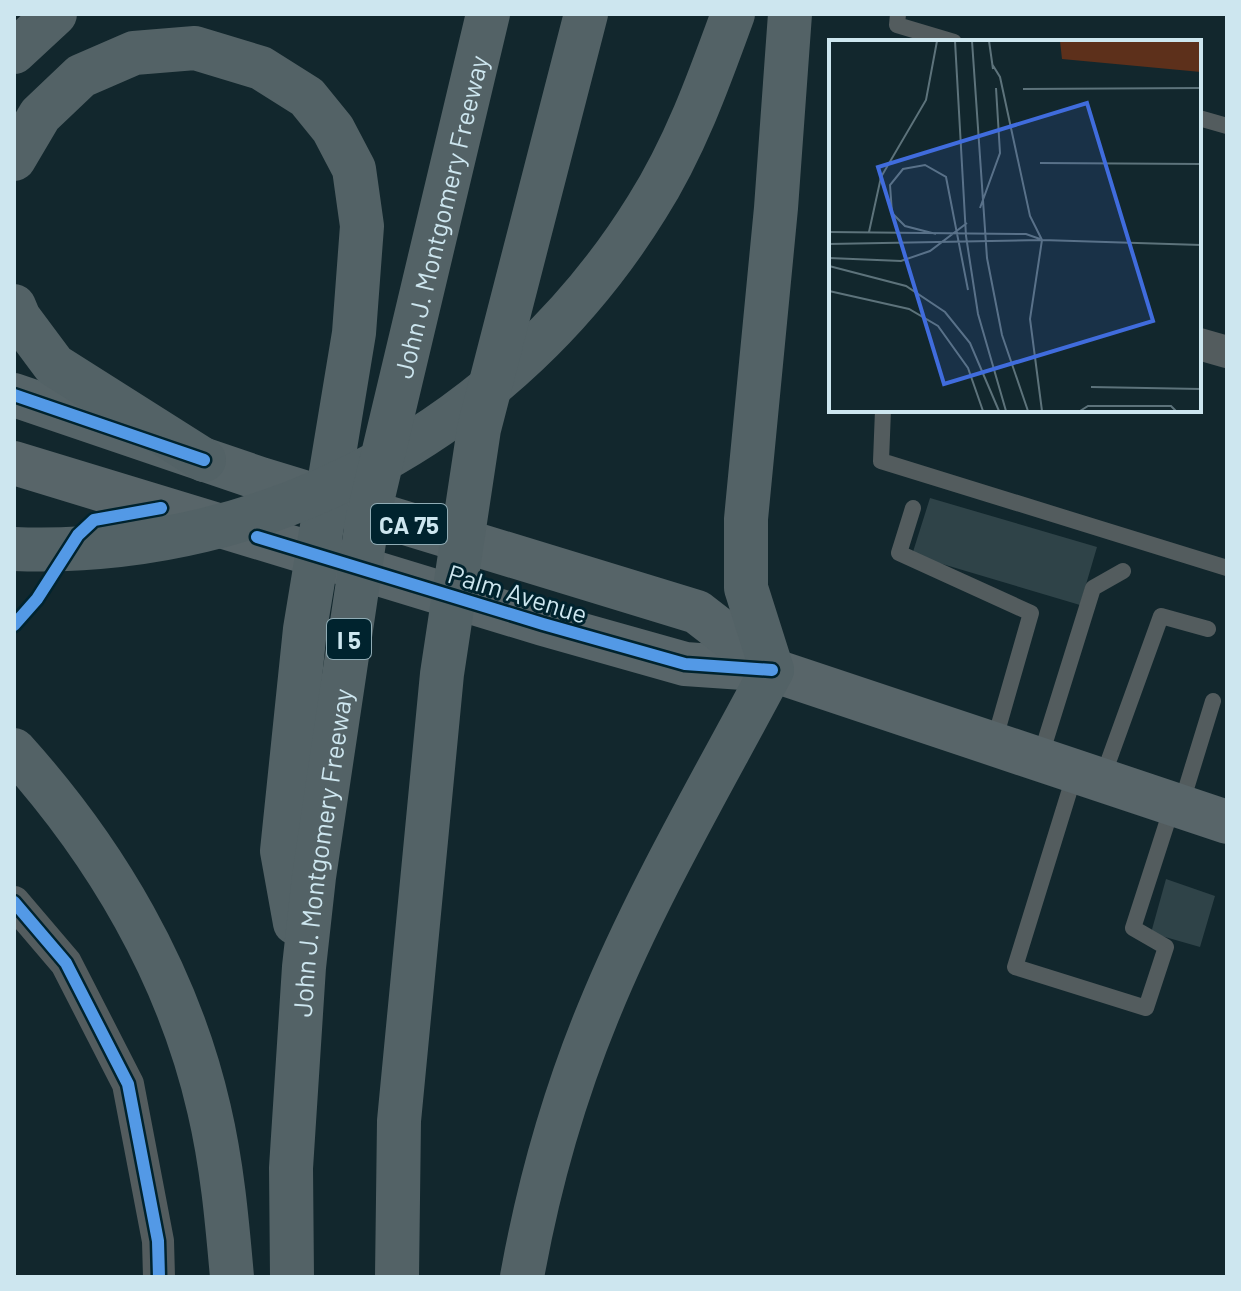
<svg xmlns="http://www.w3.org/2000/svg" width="1241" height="1291" font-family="Barlow,sans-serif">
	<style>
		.building { fill: #2f4348 }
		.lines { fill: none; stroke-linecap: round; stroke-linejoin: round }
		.service { stroke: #535c5e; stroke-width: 16 }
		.minor { stroke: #535c5e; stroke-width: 32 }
		.primary { stroke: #586569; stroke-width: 44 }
		.trunk { stroke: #566468; stroke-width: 44 }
		.motorway { stroke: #536266; stroke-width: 44 }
		.cycleway-casing { stroke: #00232e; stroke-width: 17 }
		.cycleway { stroke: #5399e6; stroke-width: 12 }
		.labels { text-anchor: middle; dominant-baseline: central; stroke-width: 6; stroke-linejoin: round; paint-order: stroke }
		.shield { fill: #00232e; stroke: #90acb5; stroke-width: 2 }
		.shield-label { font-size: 24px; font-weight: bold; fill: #cde6ef }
		.street-label { font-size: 26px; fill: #cde6ef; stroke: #00232e }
		.inset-road { fill: none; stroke: #5d737b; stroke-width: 2 }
		.view { fill: #406cdd; fill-opacity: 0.15; stroke: #406cdd; stroke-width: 4 }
		.inset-edge { fill: none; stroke: #cde6ef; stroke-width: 4 }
	</style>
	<rect width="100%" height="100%" fill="#12272d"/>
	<path class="building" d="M930,498l167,49 -17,58 -168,-50z
		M1166,879l49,17 -15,51 -49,-14z"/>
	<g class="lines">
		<path class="service" d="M898,14l-1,11 57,17
			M1199,118l28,8
			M883,410l-2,51 346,107
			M913,508l-14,45 132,60 -37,129
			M1040,758l53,-170 30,-17
			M1075,773l-60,194 131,41 20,-61 -33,-19 40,-124
			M1102,779l59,-163 47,13
			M1181,805l32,-104"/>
		<path class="minor" d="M1199,344l28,8
			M14,902l52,61 62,121 30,157 1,36"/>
		<path class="primary" d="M14,463l529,161 142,40 87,6 455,152"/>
		<path class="trunk" d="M14,395l247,84 436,133 75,58"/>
		<g class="motorway">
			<path d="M14,52l41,-38"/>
			<path d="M14,159l26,-44 41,-39 53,-23 61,-5 66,20 46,29 26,32 21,40 8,57 -8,107 -49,296 -23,222 13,72"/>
			<path d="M14,306l5,12 35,47 150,95"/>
			<path d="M14,549c258,10 498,-124 633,-342 38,-60 62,-127 86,-193"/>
			<path d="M14,750c92,102 164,224 195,359 13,55 18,111 23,168"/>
			<path id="s1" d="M292,1277l-1,-109 13,-201 10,-90 53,-355 121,-508"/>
			<path d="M397,1277l2,-156 43,-447 37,-245 107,-415"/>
			<path d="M522,1277c16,-89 42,-181 76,-264 48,-118 114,-230 174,-343l-26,-82v-69l30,-311 14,-194"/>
		</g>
		<defs>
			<path id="cycleway" d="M14,395l190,65
				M257,537l286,87 142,40 87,6
				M14,625l23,-26 41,-64 16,-15 67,-12
				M14,902l52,61 62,121 30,157 1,36"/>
		</defs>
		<use href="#cycleway" class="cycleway-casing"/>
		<use href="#cycleway" class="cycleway"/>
	</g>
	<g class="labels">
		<g class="shield">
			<rect x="371" y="504" width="76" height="40" rx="6"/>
			<rect x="327" y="619" width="44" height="40" rx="6"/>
		</g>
		<g class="shield-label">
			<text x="409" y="524">CA 75</text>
			<text x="349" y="639">I 5</text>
		</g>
		<g class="street-label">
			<text stroke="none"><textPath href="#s1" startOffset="1074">John J. Montgomery Freeway</textPath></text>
			<text transform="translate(518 593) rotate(17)">Palm Avenue</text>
			<text stroke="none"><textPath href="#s1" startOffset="426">John J. Montgomery Freeway</textPath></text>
		</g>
	</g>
	<g transform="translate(829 40)">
		<rect width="372" height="372" fill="#12272d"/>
		<path d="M231,1h141v31l-139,-13z" fill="#5d301b"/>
		<path class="inset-road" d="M126,1l11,195 12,78 28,97M143,1l15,217 15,77 26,76M160,1l4,28M163,24l8,13 30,139 12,24 -12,79 12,92M194,49l178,-1M211,123l161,1M151,168l20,-55 -4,-65M0,192l197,2 14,5M40,192l12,-55 45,-77 11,-59M107,194l-31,-8 -13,-13 -2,-28 13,-16 22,-4 21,12 22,113M0,204l213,-4 159,5M0,218l72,3 29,-10 37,-28M0,226l77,20 39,26 25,31 29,68M0,251l80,18 29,17 30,42 15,43M262,347l110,2M251,371l8,-5h83l5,5"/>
		<path class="view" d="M258,63l66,218 -209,63 -66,-217z"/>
		<rect width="372" height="372" class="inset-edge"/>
	</g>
	<rect width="1241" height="1291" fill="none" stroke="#cde6ef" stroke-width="32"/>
</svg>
